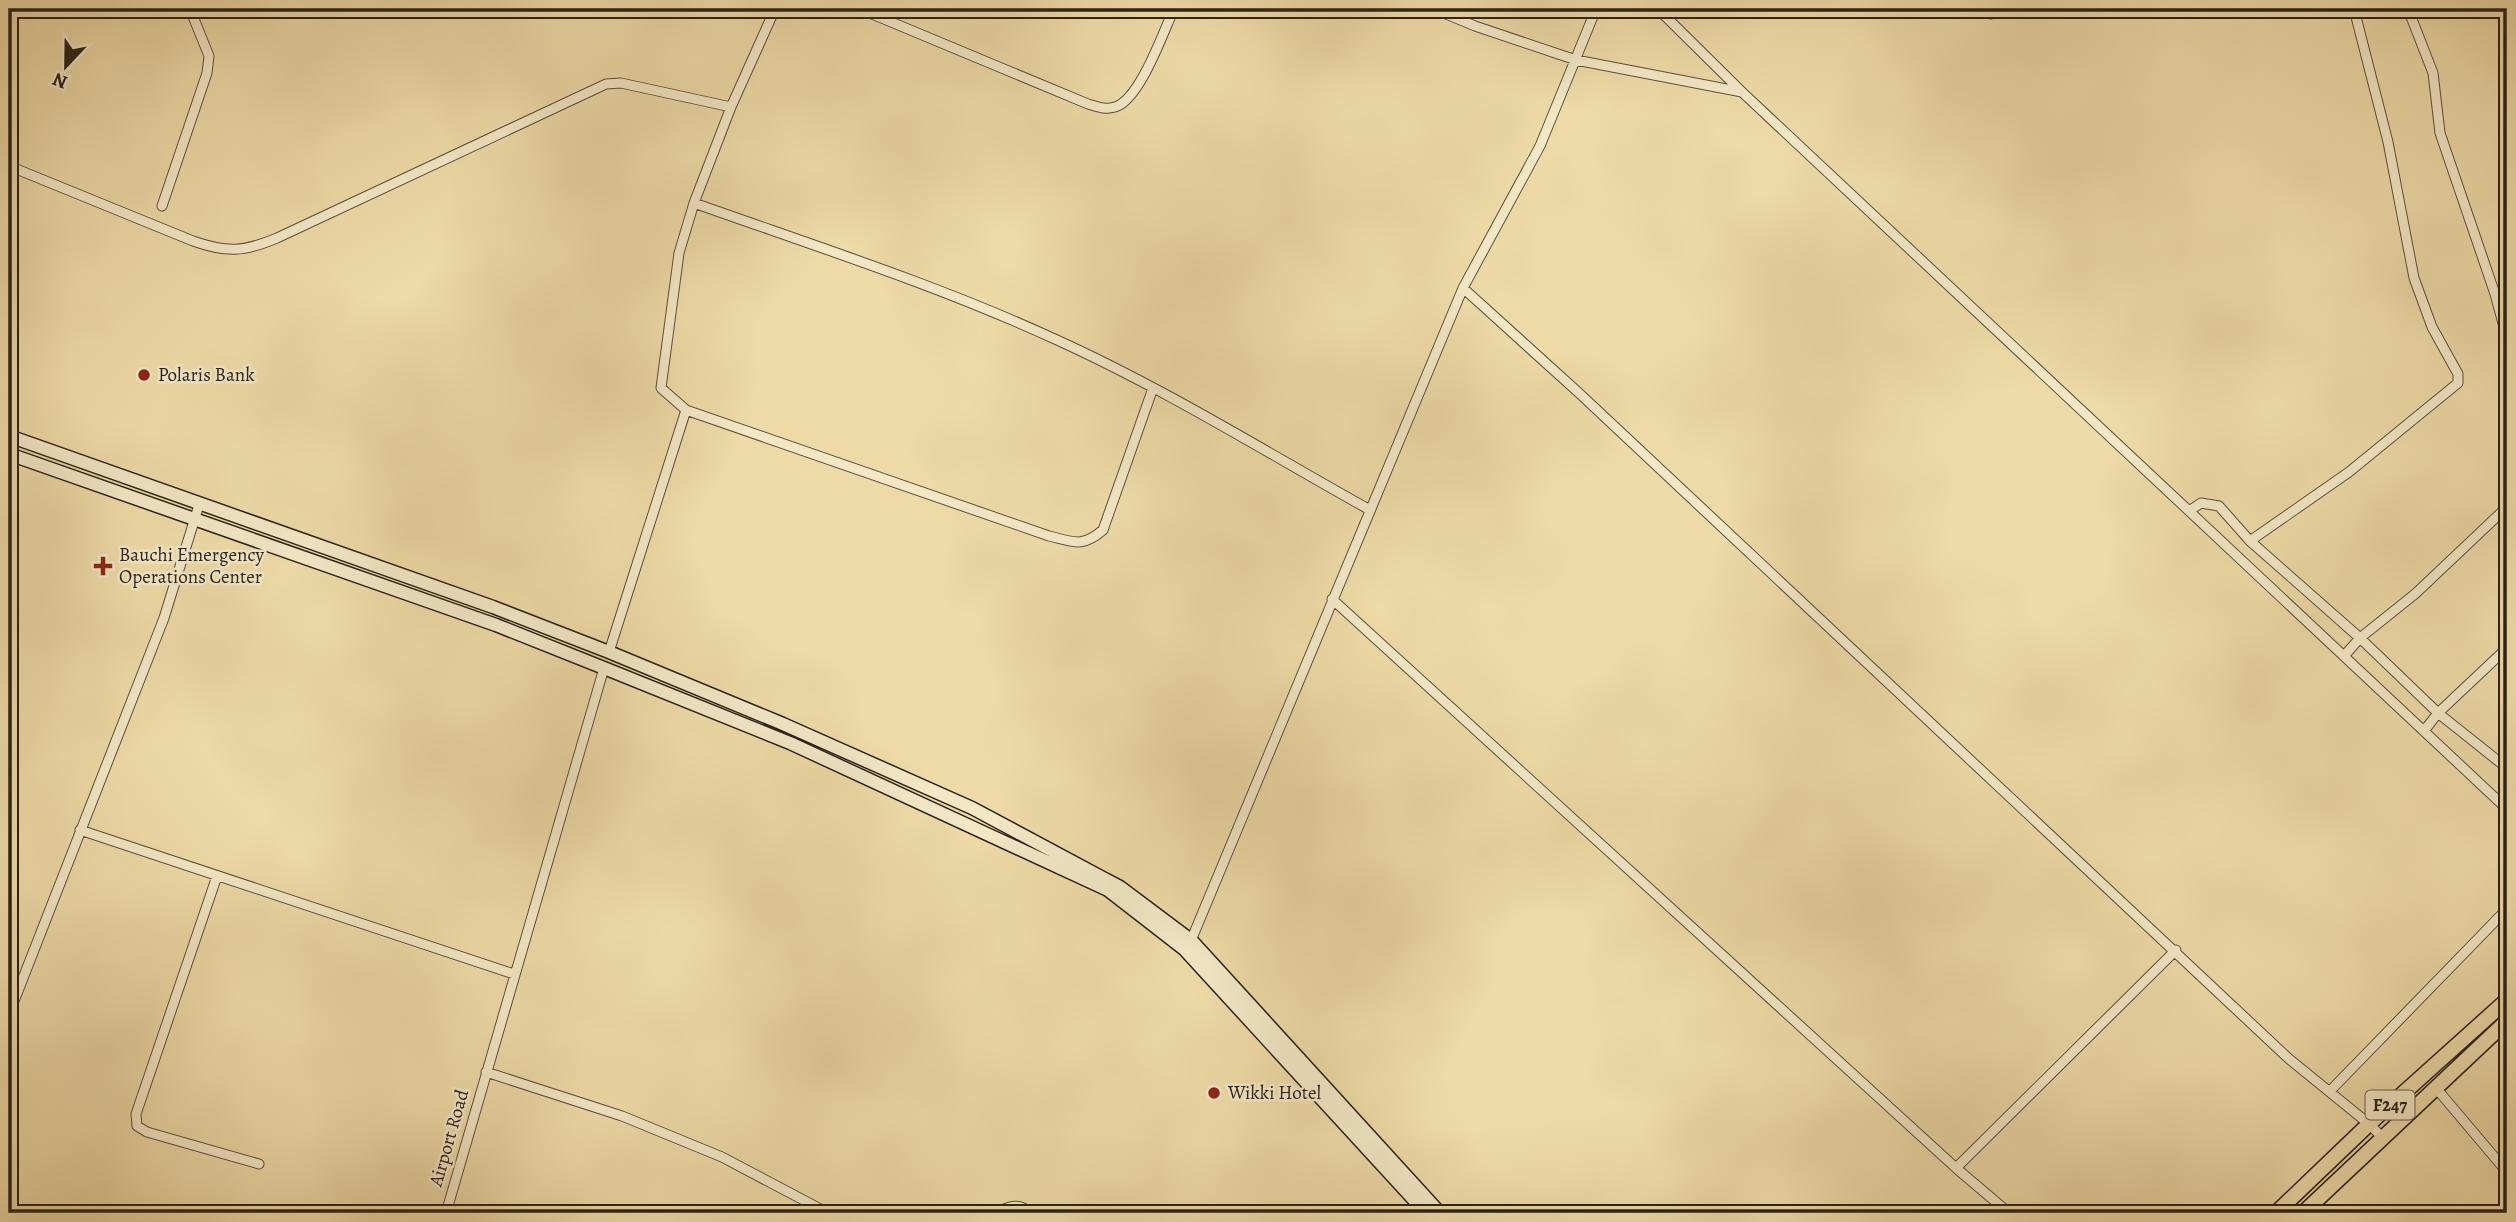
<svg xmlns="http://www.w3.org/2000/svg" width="2516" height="1222" font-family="Alegreya,serif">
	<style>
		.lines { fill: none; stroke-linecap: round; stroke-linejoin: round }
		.street-casing { stroke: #5c503b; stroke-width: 11 }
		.secondary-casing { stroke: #2b2217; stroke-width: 15 }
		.primary-casing { stroke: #2b2217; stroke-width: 17 }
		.street { stroke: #f3e7c6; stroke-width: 9 }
		.secondary { stroke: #f3e7c6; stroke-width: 12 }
		.primary { stroke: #eddaa7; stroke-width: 14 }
		.poi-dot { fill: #8f2418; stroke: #f3e7c6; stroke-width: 2.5 }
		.labels { text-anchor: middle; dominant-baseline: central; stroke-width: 5; stroke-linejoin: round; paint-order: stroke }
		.shield { fill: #f3e7c6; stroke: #675d4c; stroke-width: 2 }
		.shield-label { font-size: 18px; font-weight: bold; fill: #2b2217 }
		.poi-label { font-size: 19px; fill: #2b2217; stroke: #f3e7c6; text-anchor: start }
		.street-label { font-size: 19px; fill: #2b2217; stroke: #f3e7c6 }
	</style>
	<rect width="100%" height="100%" fill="#eddaa7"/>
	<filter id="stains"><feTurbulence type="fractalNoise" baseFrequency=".00286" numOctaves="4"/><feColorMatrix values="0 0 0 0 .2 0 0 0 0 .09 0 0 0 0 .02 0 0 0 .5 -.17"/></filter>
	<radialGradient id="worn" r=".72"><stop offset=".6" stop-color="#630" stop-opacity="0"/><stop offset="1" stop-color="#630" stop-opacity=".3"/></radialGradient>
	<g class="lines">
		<defs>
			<path id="street" d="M775,9l-44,98 -37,96 -15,50 -18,135 25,22 363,126c25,6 33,12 54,-6l50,-142
				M860,9l228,95c10,3 17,6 27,3 25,-7 48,-75 59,-98
				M1434,9l41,17 101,34 166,32
				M1658,9l84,83 765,717
				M1984,9l7,5
				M2408,9l25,64 7,60 55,161 12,44
				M9,166l184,75c34,12 51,11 84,-3l329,-154 15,-1 110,24
				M694,203c121,43 246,83 363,137 108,49 209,112 313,170
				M162,206l45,-133 2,-17 -19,-47
				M1463,288l116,105 709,665 81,66 15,15
				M2189,511l12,-8 18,3 31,35 99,-69 109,-89v-9l-26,-47 -18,-49 -26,-136 -34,-133
				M2250,541l110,97 78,75 69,55
				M1332,599l624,569 53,45
				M609,652l77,-242
				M2344,656l16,-18 55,-44 92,-87
				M2424,731l14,-18 69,-65
				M80,830l434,144
				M217,876l-81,238 1,12 10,6 112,32
				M1190,943l273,-655 77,-142 56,-137
				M9,1014l155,-396 35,-113
				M486,1072l136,44 100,41 106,56
				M2436,1088l71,84
				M2330,1091l177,-182
				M1956,1168l220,-218
				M446,1213l158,-545
				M998,1213c10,-8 23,-10 32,0"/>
			<path id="secondary" d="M9,436l484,171 116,45 174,72 189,84 131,70 17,9 72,54 248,272
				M9,454l487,171 108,43 186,75 318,147 76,59 242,264"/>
			<path id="primary" d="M2276,1213l93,-89 138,-124
				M2303,1213l204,-192"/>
		</defs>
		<use href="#street" class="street-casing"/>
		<use href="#secondary" class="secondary-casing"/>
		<use href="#primary" class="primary-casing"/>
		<use href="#street" class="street"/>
		<use href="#secondary" class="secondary"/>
		<use href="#primary" class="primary"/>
	</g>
	<g class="poi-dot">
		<circle cx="144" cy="375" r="7"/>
		<path d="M99.5 555.5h7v7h7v7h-7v7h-7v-7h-7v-7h7z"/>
		<circle cx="1214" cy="1093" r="7"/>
	</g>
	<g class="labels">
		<rect class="shield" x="2365.5" y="1090.5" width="49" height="29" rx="5"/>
		<g class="shield-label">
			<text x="2390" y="1105">F247</text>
		</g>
		<g class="poi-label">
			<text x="158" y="375">Polaris Bank</text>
			<text x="119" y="555">Bauchi Emergency<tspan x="119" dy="22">Operations Center</tspan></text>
			<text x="1228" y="1093">Wikki Hotel</text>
		</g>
		<g class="street-label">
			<text transform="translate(449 1138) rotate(-74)">Airport Road</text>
		</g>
	</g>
	<rect width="2516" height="1222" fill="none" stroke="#eddaa7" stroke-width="35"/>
	<rect x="10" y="10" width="2495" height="1201" fill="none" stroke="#2b2217" stroke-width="3.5"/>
	<rect x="18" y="18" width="2481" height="1187" fill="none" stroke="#2b2217" stroke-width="2"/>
	<g transform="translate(66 66) rotate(202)" stroke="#f3e7c6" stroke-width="5" paint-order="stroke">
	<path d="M0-5L12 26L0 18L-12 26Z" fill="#2b2217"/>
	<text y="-10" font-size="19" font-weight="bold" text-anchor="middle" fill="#2b2217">N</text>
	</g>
	<rect width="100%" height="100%" filter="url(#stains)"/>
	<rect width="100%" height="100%" fill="url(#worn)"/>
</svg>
